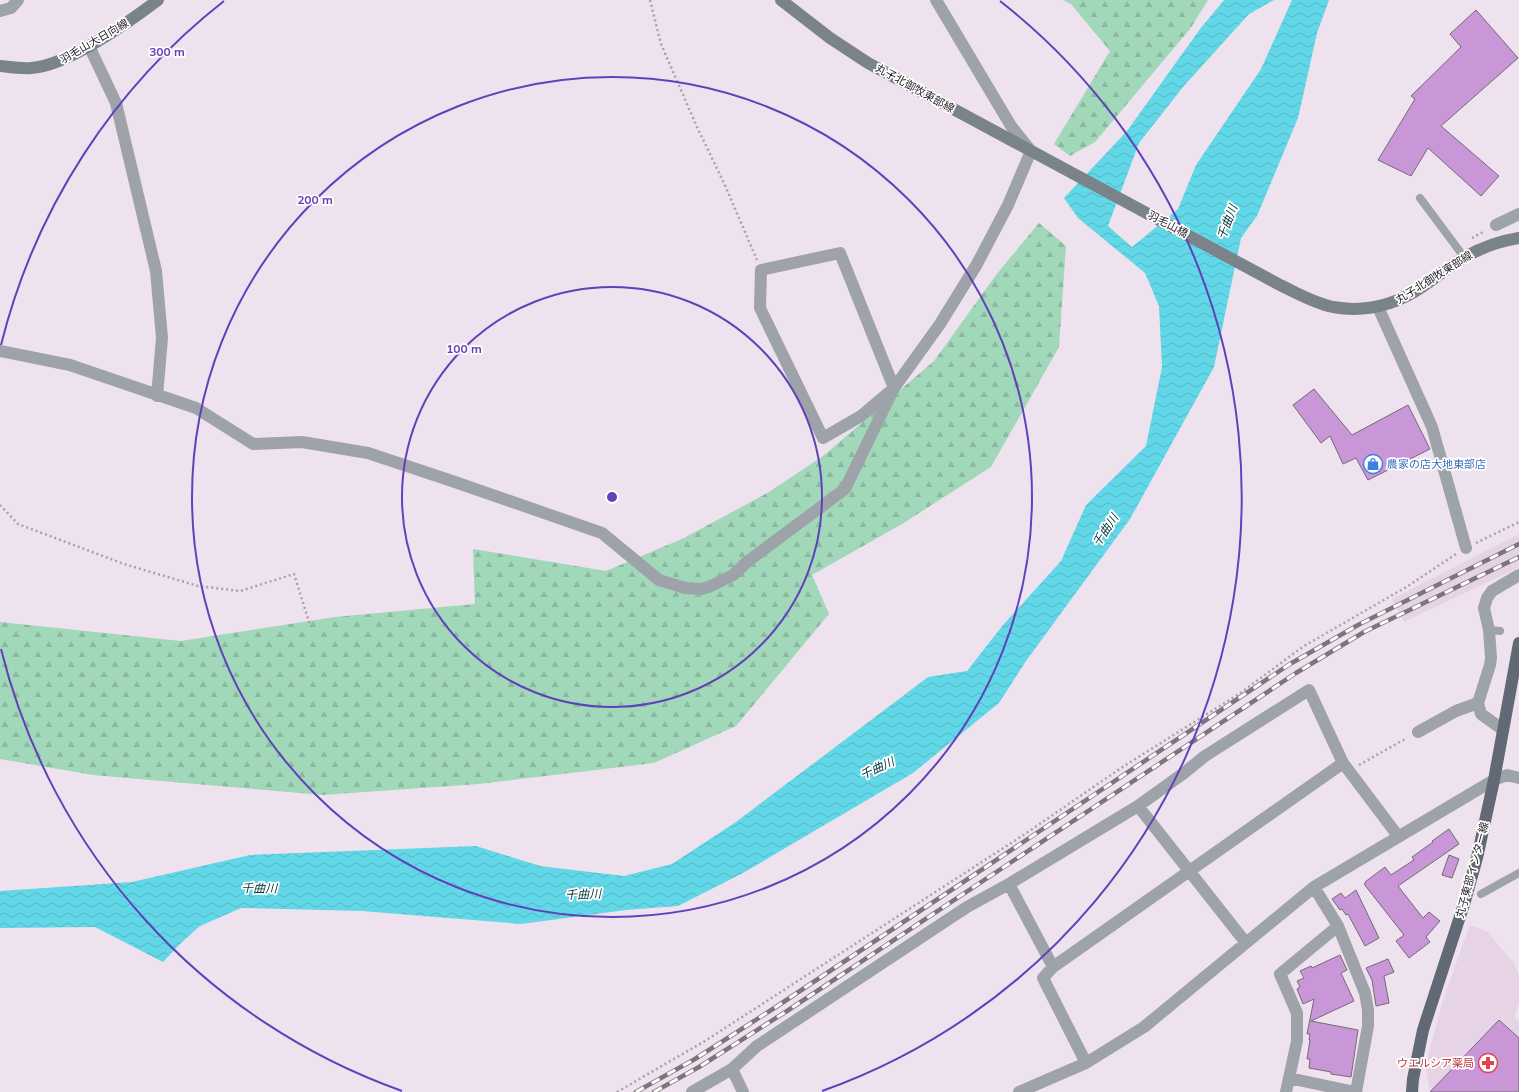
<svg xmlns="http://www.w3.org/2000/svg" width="1519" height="1092" font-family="Mulish,'Noto Sans JP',sans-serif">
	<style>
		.built { fill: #e6d3e5 }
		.forest { fill: url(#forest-firs) }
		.water { fill: url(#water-waves) }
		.building { fill: #c996d8; stroke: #746a77 }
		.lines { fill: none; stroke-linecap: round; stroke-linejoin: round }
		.path { stroke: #a99fa9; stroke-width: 2.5; stroke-dasharray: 2 3; stroke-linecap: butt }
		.lane { stroke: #9da3a8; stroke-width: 8 }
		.street { stroke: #9da3a8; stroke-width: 12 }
		.secondary { stroke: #7a828a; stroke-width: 12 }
		.primary { stroke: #616a74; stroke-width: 12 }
		.rail-casing { stroke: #7d747d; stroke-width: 4.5 }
		.rail { stroke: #fff; stroke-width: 3; stroke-dasharray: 9; stroke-linecap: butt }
		.ring { fill: none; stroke: #6141ba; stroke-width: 2 }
		.labels { text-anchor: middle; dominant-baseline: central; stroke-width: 3.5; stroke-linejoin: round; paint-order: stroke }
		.street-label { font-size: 11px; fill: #231e23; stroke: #fff }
		.shop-label { font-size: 11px; fill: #366cbe; stroke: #fff; text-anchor: start }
		.health-label { font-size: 11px; fill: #be3a42; stroke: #fff; text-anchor: end }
		.water-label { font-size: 12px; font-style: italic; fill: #00393f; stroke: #fff }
		.centre { fill: #6141ba; stroke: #fff; stroke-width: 2 }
		.ring-label { font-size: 12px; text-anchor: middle; font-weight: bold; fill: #6141ba; stroke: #fff; stroke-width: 3.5; stroke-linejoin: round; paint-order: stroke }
	</style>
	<defs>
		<pattern id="forest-firs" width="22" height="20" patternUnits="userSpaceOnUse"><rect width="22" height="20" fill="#a1d8b9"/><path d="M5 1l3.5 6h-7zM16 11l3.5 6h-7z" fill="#8ab99f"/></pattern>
		<pattern id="water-waves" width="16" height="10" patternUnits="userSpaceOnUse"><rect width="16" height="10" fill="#61d7e7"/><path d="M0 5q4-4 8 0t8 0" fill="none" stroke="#54b8c6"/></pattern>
	</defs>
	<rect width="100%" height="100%" fill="#efe2ef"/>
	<path class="built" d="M1519,534v33l-115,55 -12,-23z
		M1470,925l16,6 28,32 5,12v28l-5,13 5,6v70h-88l-1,-2 -5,-23 18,-67z"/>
	<path class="forest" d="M1063,0h145l-18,29 -95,113 -25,14 -16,-12 56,-93 -39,-47z
		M1039,223l27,23 -7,101 -68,120 -89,57 -90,51 17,39 -93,112 -82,37 -175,21 -157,11 -229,-20 -93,-16v-137l181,19 154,-24 140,-13 -2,-55 133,22 78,-33 85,-46 54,-36 111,-95 62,-86z"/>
	<path class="water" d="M1224,0h50l-25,14 -66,73 -44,56 -31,83 24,21 46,-38 18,-44 65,-96 31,-69h37l-12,33 -19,85 -41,98 -16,22 -27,129 -84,152 -104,142 -27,42 -86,70 -170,100 -65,33 -52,4 -105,14 -159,-13 -121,-3 -41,18 -19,17 -18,19 -68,-35 -95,1v-37l132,-9 118,-27 226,-9 64,20 84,10 48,-12 64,-42 192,-145 39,-6 36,-46 58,-64 25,-56 60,-59 16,-79 -3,-61 -14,-33 -67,-55 -14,-20 63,-67 73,-102z"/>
	<path class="building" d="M1476,10l42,48 -77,68 58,50 -18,20 -53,-48 -17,28 -33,-16 37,-61 -4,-3 50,-49 -11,-13z
		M1314,389l38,46 56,-30 22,44 -62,31 -12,-22 -13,6 -13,-28 -9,7 -28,-38z
		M1449,829l10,15 -61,42 25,32 6,-6 11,9 -14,16 4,5 -21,16 -13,-17 8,-6 -40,-51 2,-1 -1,-1 20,-15 6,8 23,-15 -2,-3 21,-15 -1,-1z
		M1449,855l10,4 -7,19 -10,-3z
		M1356,890l23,48 -14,8 -17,-32 -2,1 -4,-6 -2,1 -8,-11 9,-6 4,5z
		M1340,955l7,15 -6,3 13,28 -43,20 47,9 -7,47 -20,-3v-2l-22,-4 1,-9h-3l3,-19h-1l1,-6h-3l7,-35 -11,5 -6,-15 3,-2 -3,-6 7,-3 -4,-7 11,-5 1,2z
		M1388,959l6,13 -10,4 5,27 -13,3 -4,-26 -6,-12z
		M1499,1020l20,18v54h-89z"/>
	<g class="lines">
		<path class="path" d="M650,0l11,44 36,83 27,56 33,77
			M1472,238l13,-7
			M0,505l18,19 106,40 74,22 42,5 54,-17 16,51
			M1476,543l43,-21
			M1359,765l48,-27
			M617,1092l88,-51 320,-207 99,-68 115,-72 65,-48 104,-60 48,-32"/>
		<path class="lane" d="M1420,198l44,59
			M1489,630l11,1
			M1481,894l38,-21"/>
		<path class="street" d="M0,11l11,-3 7,-8
			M89,46l27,57 40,168 6,67 -5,58
			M1496,225l23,-11
			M840,253l54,135 -33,28 -38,22 -63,-130 1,-38z
			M1378,307l54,120 34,121
			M0,351l70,14 126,43 57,36 49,-2 66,11 87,29 147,51 57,47 26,8 17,1 9,-3 22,-11 14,-13 98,-73 49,-101 46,-64 37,-60 31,-59 23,-54 -20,-25 -75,-126
			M1502,729l-21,-15 -3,-11 12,-38 1,-7 -2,-28 -5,-22 3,-10 5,-7 27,-16
			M1418,732l38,-21 22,-8
			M1138,806l108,137
			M1009,884l44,83
			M1314,887l24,39 27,67 3,17v16l-12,66
			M1086,1063l-43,-85 10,-11 290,-204
			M732,1069l25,-23 210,-139 42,-23 129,-78 46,-33 21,-17 104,-66 34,73 55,73
			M1289,1078l66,14
			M692,1092l40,-23 11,23
			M1019,1092l67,-29 58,-36 170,-140 180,-107 13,-5 12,3
			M1286,1092l11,-51v-28l-17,-39 58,-48"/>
		<path class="secondary" d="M781,0l49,38 38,25 412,222c17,8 34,18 53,22 33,6 62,-2 89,-20 15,-10 28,-21 43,-30 16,-9 35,-16 54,-19
			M0,66c10,1 21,3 31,2 36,-2 98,-46 127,-68"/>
		<path class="primary" d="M1412,1092l1,-13 10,-49 42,-129 12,-43 17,-78 25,-137"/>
		<defs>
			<path id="rail" d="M636,1092l59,-33 84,-54 511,-341 68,-39 161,-81
				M654,1092l45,-25 88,-56 509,-338 68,-41 155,-75"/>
		</defs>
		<use href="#rail" class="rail-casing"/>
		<use href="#rail" class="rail"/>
	</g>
	<g class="ring">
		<circle cx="612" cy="497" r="210"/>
		<circle cx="612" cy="497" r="420"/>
		<path d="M402 1091A630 630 0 0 1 1 649M1 345A630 630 0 0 1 224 1M1000 1A630 630 0 0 1 822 1091"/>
	</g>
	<defs>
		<symbol id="shop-ring" viewBox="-11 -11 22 22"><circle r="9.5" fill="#fff" stroke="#3f7fe0" stroke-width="1.5"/><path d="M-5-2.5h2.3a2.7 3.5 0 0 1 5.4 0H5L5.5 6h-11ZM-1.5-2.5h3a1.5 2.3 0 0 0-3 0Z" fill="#3f7fe0"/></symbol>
		<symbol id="pharmacy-ring" viewBox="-11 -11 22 22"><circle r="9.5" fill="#fff" stroke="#e0444e" stroke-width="1.5"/><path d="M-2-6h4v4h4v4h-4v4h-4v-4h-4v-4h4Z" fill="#e0444e"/></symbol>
	</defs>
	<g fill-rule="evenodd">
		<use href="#shop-ring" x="1362" y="453" width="22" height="22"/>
		<use href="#pharmacy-ring" x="1477" y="1052" width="22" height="22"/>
	</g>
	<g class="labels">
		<g class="street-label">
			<text transform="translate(94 41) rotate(-30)">羽毛山大日向線</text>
			<text transform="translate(915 88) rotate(29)">丸子北御牧東部線</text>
			<text transform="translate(1168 224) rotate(28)">羽毛山橋</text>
			<text transform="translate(1434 277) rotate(-32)">丸子北御牧東部線</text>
			<text transform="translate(1472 870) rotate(-75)">丸子東部インター線</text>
		</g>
		<g class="shop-label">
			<text x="1387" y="464">農家の店大地東部店</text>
		</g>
		<g class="health-label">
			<text x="1474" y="1063">ウエルシア薬局</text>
		</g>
		<g class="water-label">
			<text transform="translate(1227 222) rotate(-69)">千曲川</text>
			<text transform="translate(1105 530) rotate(-56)">千曲川</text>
			<text transform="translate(877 768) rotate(-25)">千曲川</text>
			<text transform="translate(259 888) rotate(1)">千曲川</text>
			<text transform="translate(583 894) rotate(-2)">千曲川</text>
		</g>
	</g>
	<circle cx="612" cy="497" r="6" class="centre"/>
	<g class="ring-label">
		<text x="167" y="56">300 m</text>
		<text x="315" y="204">200 m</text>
		<text x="464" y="353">100 m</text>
	</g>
</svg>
